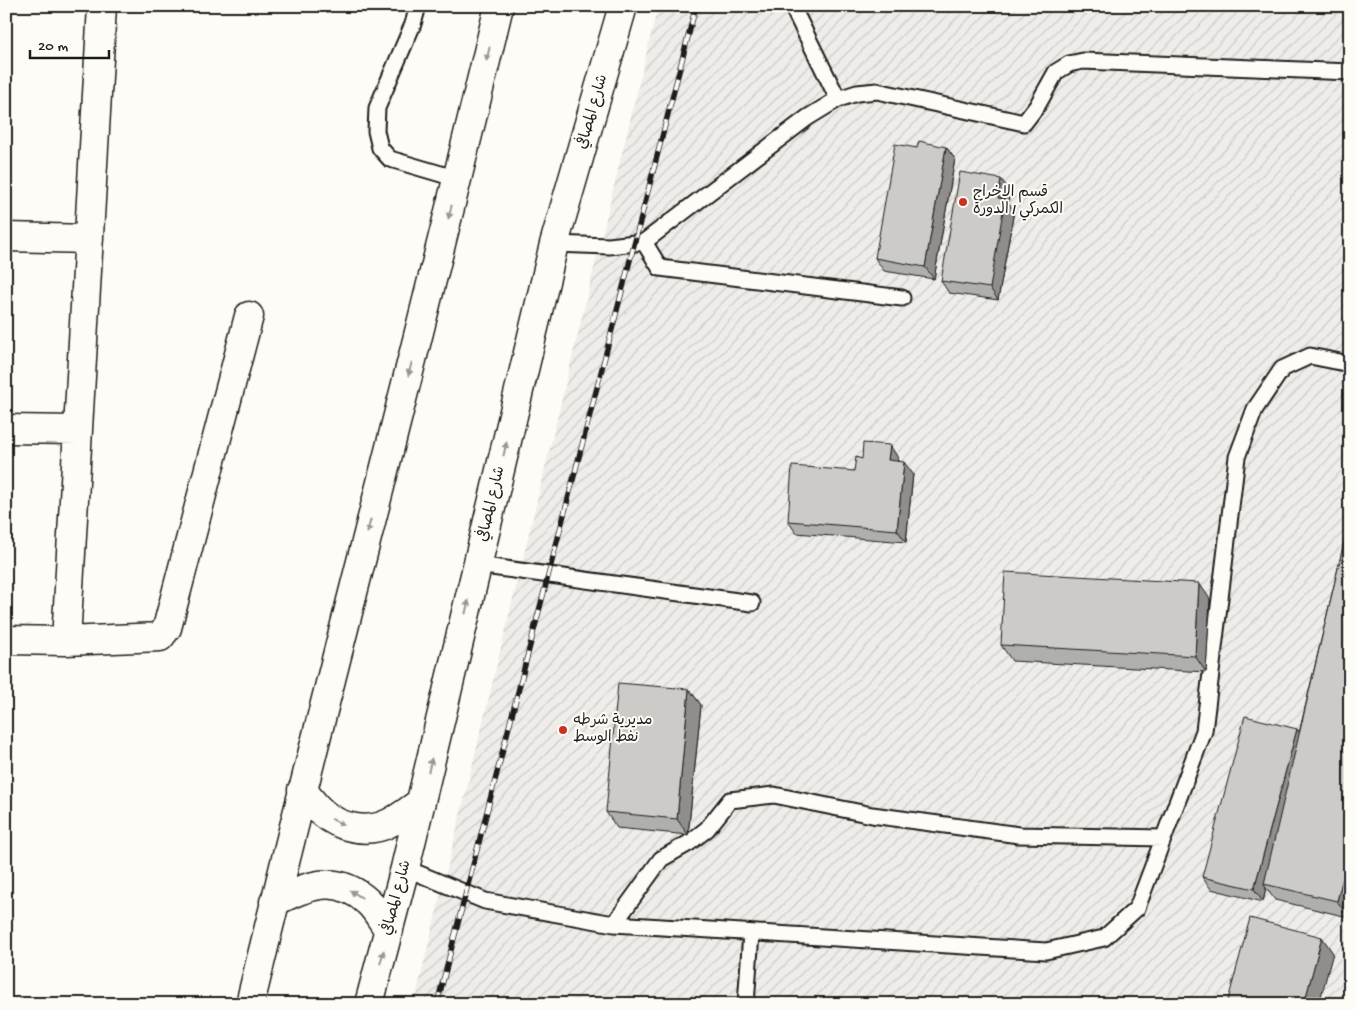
<svg xmlns="http://www.w3.org/2000/svg" width="1356" height="1010" font-family="'Gochi Hand','Playpen Sans Arabic',sans-serif">
	<style>
		.industrial { fill: url(#industrial-furrows) }
		.lines { fill: none; stroke-linecap: round; stroke-linejoin: round }
		.lane-casing { stroke: #1c1c1c; stroke-width: 19 }
		.street-casing { stroke: #1c1c1c; stroke-width: 31 }
		.secondary-casing { stroke: #1c1c1c; stroke-width: 31 }
		.lane { stroke: #fdfcf7; stroke-width: 15 }
		.street { stroke: #fdfcf7; stroke-width: 28 }
		.secondary { stroke: #fdfcf7; stroke-width: 28 }
		.rail-casing { stroke: #1c1c1c; stroke-width: 5.5 }
		.rail { stroke: #fdfcf7; stroke-width: 4; stroke-dasharray: 11; stroke-linecap: butt }
		.wall { fill: #afafac; stroke: #1c1c1c }
		.shaded-wall { fill: #8f8e8c; stroke: #1c1c1c }
		.building { fill: #cccbc8; stroke: #1c1c1c }
		.oneway { fill: #989794 }
		.poi-dot { fill: #c8321e; stroke: #fdfcf7; stroke-width: 2 }
		.labels { text-anchor: middle; dominant-baseline: central; stroke-width: 4; stroke-linejoin: round; paint-order: stroke }
		.street-label { font-size: 15px; fill: #1c1c1c; stroke: #fdfcf7 }
		.poi-label { font-size: 15px; fill: #1c1c1c; stroke: #fdfcf7; text-anchor: start }
	</style>
	<defs>
		<pattern id="industrial-furrows" width="10" height="10" patternUnits="userSpaceOnUse" patternTransform="scale(1.25)"><rect width="10" height="10" fill="#eeede9"/><path d="M-1 1l2-2M0 10L10 0M9 11l2-2" fill="none" stroke="#cccbc7"/></pattern>
	</defs>
	<rect width="100%" height="100%" fill="#fdfcf7"/>
	<filter id="ink" filterUnits="userSpaceOnUse"><feTurbulence type="fractalNoise" baseFrequency=".02" numOctaves="2"/><feDisplacementMap in="SourceGraphic" scale="10" xChannelSelector="R" yChannelSelector="G"/><feConvolveMatrix kernelMatrix="1 2 1 2 8 2 1 2 1" color-interpolation-filters="sRGB"/></filter>
	<g filter="url(#ink)">
		<path class="industrial" d="M658,6h692v998h-936z"/>
		<g class="lines">
			<defs>
				<path id="lane" d="M418,6l-5,18 -36,84 -1,23 4,17 10,11 68,20
					M792,6l46,93
					M644,242l16,26 242,30
					M554,244l55,2 35,-4 163,-124 31,-19 19,-6 20,-2 147,32 13,-17 19,-34 13,-8 14,-3 267,11
					M477,565l275,38
					M405,868l80,33 129,23 432,27 58,-13 33,-30 67,-177 33,-274 18,-48 27,-40 28,-13 40,8
					M614,924l47,-65 28,-16 18,-14 23,-29 44,-5 98,20 147,20 144,3
					M746,1004l5,-71"/>
				<path id="street" d="M6,237l83,2
					M6,429l72,1
					M6,640l60,1 94,-4 7,-9 82,-312
					M66,641l36,-635"/>
				<path id="secondary" d="M302,790c7,7 13,17 21,23 17,15 45,21 66,10 11,-5 22,-14 32,-21
					M274,902c33,-16 62,-30 94,0 8,7 14,19 21,28
					M250,1004c81,-333 170,-664 249,-998
					M369,1004l36,-136 149,-624 69,-238"/>
			</defs>
			<use href="#lane" class="lane-casing"/>
			<use href="#street" class="street-casing"/>
			<use href="#secondary" class="secondary-casing"/>
			<use href="#lane" class="lane"/>
			<use href="#street" class="street"/>
			<use href="#secondary" class="secondary"/>
			<defs>
				<path id="rail" d="M437,1004l259,-998"/>
			</defs>
			<use href="#rail" class="rail-casing"/>
			<use href="#rail" class="rail"/>
		</g>
		<path class="wall" d="M946,147l9,12 -21,120 -50,-8 -9,-13 42,-110z
			M1010,191l-2,12 6,8 -16,89 -49,-7 -8,-12z
			M898,458v3l15,13 -7,68 -110,-9 -8,-12 66,-50 8,-12z
			M1350,517v393l-2,7 -73,-17 -9,-12 -3,14 -52,-13 -9,-12 95,-148 2,4z
			M1210,599l-4,73 -194,-11 -11,-16z
			M689,689l12,16 -13,130 -71,-7 -11,-16z"/>
		<path class="shaded-wall" d="M946,147l9,12 -21,120 -9,-12z
			M1001,179l9,12 -2,12 6,8 -16,89 -8,-12 8,-90z
			M890,445l8,13 -2,15 -8,-13z
			M904,462l9,12 -7,68 -9,-12z
			M1199,583l11,16 -4,73 -11,-16z
			M689,689l12,16 -13,130 -11,-16z
			M1297,729l9,13 -42,142 2,4 -3,14 -9,-13z
			M1350,849v61l-2,7 -11,-16z
			M1322,937l11,16 -14,51h-15z"/>
		<path class="building" d="M919,141l27,6 -21,120 -50,-9 20,-114 22,4z
			M960,172l41,7 -3,19 7,1 -15,89 -49,-7z
			M863,443l27,2 -2,15 16,2 -7,68 -109,-9 4,-55 62,5 2,-14 6,2z
			M1350,517v332l-13,52 -73,-17z
			M1005,572l194,11 -4,73 -194,-11z
			M618,683l71,6 -12,130 -71,-7z
			M1245,716l52,13 -43,160 -52,-12z
			M1250,918l72,19 -18,67h-77z"/>
		<defs><path id="oneway-solid" d="M-6-.8H1V-3.2L6.5 0L1 3.2V.8H-6Z" transform="scale(1.25)"/></defs>
		<g class="oneway">
			<use href="#oneway-solid" transform="translate(488 54) rotate(103)"/>
			<use href="#oneway-solid" transform="translate(450 212) rotate(104)"/>
			<use href="#oneway-solid" transform="translate(410 369) rotate(104)"/>
			<use href="#oneway-solid" transform="translate(505 449) rotate(-77)"/>
			<use href="#oneway-solid" transform="translate(369 526) rotate(104)"/>
			<use href="#oneway-solid" transform="translate(467 607) rotate(-77)"/>
			<use href="#oneway-solid" transform="translate(430 765) rotate(-77)"/>
			<use href="#oneway-solid" transform="translate(338 822) rotate(25)"/>
			<use href="#oneway-solid" transform="translate(356 894) rotate(-148)"/>
			<use href="#oneway-solid" transform="translate(382 957) rotate(-75)"/>
		</g>
	</g>
	<g class="poi-dot">
		<circle cx="963" cy="202" r="5"/>
		<circle cx="563" cy="730" r="5"/>
	</g>
	<g class="labels">
		<g class="street-label">
			<text transform="translate(593 112) rotate(-74)">شارع المصافي</text>
			<text transform="translate(492 504) rotate(-77)">شارع المصافي</text>
			<text transform="translate(397 898) rotate(-75)">شارع المصافي</text>
		</g>
		<g class="poi-label">
			<text x="973" y="193">قسم الاخراج<tspan x="973" dy="17">الكمركي / الدورة</tspan></text>
			<text x="573" y="721">مديرية شرطه<tspan x="573" dy="17">نفط الوسط</tspan></text>
		</g>
	</g>
	<rect width="1356" height="1010" fill="none" stroke="#fdfcf7" stroke-width="25"/>
	<rect x="12" y="12" width="1331" height="985" fill="none" stroke="#1c1c1c" stroke-width="2" filter="url(#ink)"/>
	<path d="M30 50v8h79v-8" fill="none" stroke="#1c1c1c" stroke-width="2.5"/>
	<text x="38" y="50" font-size="15" fill="#1c1c1c" stroke="#fdfcf7" stroke-width="4" paint-order="stroke">20 m</text>
</svg>
